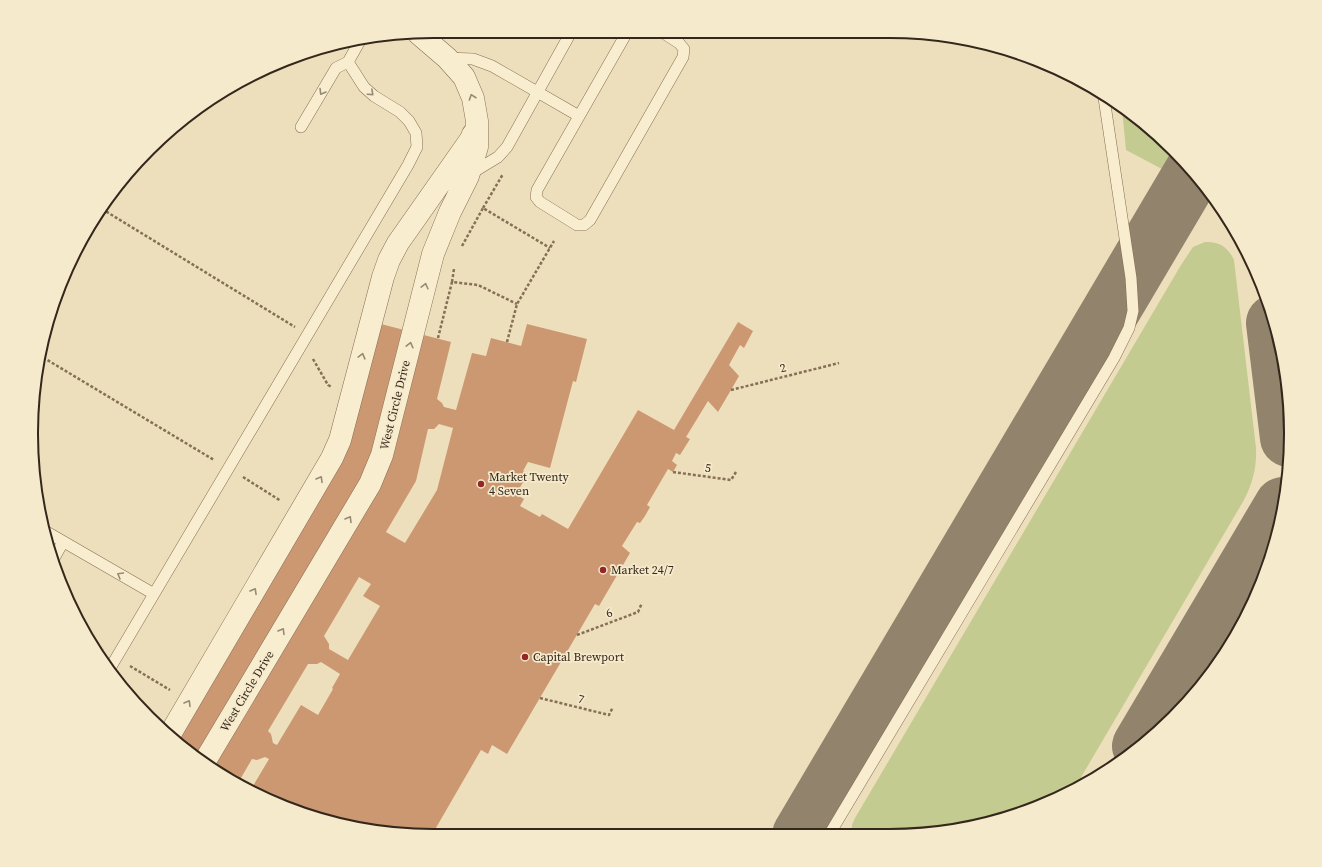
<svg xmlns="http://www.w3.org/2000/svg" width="1322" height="867" font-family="'Source Serif 4',serif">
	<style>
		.green { fill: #c4cb91 }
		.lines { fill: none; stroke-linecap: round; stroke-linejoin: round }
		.taxiway { stroke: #91836c; stroke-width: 58 }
		.building { fill: #cc9872; fill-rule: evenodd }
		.lane-casing { stroke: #856f56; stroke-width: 12 }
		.street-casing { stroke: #856f56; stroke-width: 23 }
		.path { stroke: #856f56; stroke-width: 2.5; stroke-dasharray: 3 2; stroke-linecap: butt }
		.lane { stroke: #f9edcf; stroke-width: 11 }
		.street { stroke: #f9edcf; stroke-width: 22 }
		.oneway { stroke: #968a75 }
		.poi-dot { fill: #942626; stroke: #f5eacc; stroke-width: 1.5 }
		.labels { text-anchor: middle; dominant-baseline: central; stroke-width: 3.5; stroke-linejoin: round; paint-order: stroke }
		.street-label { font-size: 12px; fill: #34271b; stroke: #f5eacc }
		.poi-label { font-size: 12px; fill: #34271b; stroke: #f5eacc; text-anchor: start }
		.rim { fill: none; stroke: #34271b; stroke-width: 2 }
	</style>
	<rect width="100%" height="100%" fill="#eedfbc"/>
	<path class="green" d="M1122,109l32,22 18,19 -10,19 -36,-19z
		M1205,242c14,-1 23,5 29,18l22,188c1,18 -3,35 -12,52l-171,291 -7,4 -74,27 -77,13h-64l1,-10 3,-7 326,-553 12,-18z"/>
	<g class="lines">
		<path class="taxiway" d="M1275,323l14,115
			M1141,746l142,-240
			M801,835l392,-663"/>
	</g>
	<path class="building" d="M373,322l78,20 -14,57 5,4 2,4 12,3 16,-57 14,3 5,-18 30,8 6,-22 60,15 -11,43 -3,-1 -23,87 -22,-6 -5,9 5,3 -12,20 8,5 -4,7 20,11 2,-3 26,15 70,-119 36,20 64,-108 15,9 -9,17 -4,-3 -11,20 10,11 -8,14 -13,22 -10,-11 -22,36 4,2 -10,16 -4,-2 -4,8 5,4 -4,7 -5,-3 -21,36 3,2 -5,9 -5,7 -3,-1 -15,24 8,7 -31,53 -4,-2 -88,150 -15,-9 -4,9 -7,-4 -48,83h-52l-77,-18 -48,-20 -6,-4 19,-32 -4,-2 -8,3 -5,-1 -14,24 -67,-45 170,-288zM439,424l14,4 -16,62 -32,53 -19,-11 30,-51 12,-52h6zM359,577l12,7 -8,12 17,10 -32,54 -19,-11v-5l-5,-8zM321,662l19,12 -8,14 1,1 -15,26 -17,-10 -24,40 -4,-2 -2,-9 -3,-3 40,-67h9z"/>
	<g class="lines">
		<defs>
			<path id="lane" d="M626,34l-89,156 -1,7 4,5 37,23h7l6,-5 93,-163 1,-8 -5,-6 -14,-9
				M447,58l26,1 19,7 87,50
				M301,127l35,-59 12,-6 13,-23
				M470,174l28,-17 9,-10 63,-113
				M45,531l109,63
				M53,560l10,-18
				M109,670l299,-505 9,-18 -1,-14 -7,-12 -9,-9 -26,-16 -10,-9 -16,-25
				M829,835l285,-477 15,-30 4,-17 -2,-33 -27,-180"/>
			<path id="street" d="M169,736l163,-278 8,-18 43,-163 6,-17 9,-17 73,-104 2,-5
				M205,761l165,-277 12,-29 51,-201 17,-42 18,-36 9,-29v-26l-4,-23 -9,-21 -17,-19 -28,-24"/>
		</defs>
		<use href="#lane" class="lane-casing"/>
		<use href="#street" class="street-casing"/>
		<path class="path" d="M483,208l20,-34
			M102,209l193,118
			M462,246l21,-38 67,40
			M452,282l2,-13
			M438,338l14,-56 26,3 39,19
			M507,342l10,-38 37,-63
			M39,355l175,105
			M313,359l15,26 4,2
			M731,390l108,-27
			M673,472l58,8 5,-8
			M243,477l38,24
			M577,635l61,-23 4,-9
			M90,642l13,8
			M130,666l40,24
			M540,698l69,17 4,-8"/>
		<use href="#lane" class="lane"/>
		<use href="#street" class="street"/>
	</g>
	<defs><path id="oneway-chevron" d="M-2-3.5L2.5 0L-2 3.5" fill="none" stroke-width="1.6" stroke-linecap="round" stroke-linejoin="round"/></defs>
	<g class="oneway">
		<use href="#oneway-chevron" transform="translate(322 92) rotate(121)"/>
		<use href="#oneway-chevron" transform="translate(371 93) rotate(42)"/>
		<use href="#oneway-chevron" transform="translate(472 97) rotate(-109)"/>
		<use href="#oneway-chevron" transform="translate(425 286) rotate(-76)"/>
		<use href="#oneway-chevron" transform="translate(410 345) rotate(-76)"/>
		<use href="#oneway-chevron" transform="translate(362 356) rotate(-75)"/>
		<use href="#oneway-chevron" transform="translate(320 479) rotate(-60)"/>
		<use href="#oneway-chevron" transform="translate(349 519) rotate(-59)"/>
		<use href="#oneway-chevron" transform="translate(120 575) rotate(-150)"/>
		<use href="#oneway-chevron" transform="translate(254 591) rotate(-60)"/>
		<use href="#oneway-chevron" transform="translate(282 631) rotate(-59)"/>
		<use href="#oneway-chevron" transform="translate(188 703) rotate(-59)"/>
	</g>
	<g class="poi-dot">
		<circle cx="481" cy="484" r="4"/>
		<circle cx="603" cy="570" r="4"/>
		<circle cx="525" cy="657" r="4"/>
	</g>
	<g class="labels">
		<g class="street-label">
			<text transform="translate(783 368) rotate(-14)">2</text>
			<text transform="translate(395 405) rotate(-76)">West Circle Drive</text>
			<text transform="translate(708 468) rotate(8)">5</text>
			<text transform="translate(609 613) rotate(-21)">6</text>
			<text transform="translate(247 691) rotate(-59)">West Circle Drive</text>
			<text transform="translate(581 699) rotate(13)">7</text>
		</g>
		<g class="poi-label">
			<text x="489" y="477">Market Twenty<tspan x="489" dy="14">4 Seven</tspan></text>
			<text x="611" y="570">Market 24/7</text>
			<text x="533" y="657">Capital Brewport</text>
		</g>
	</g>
	<path d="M0 0H1322V867H0ZM433 38H889A395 395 0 0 1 1284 433V434A395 395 0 0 1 889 829H433A395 395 0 0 1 38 434V433A395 395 0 0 1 433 38Z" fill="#f5eacc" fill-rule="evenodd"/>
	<path class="rim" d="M433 38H889A395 395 0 0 1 1284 433V434A395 395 0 0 1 889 829H433A395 395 0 0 1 38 434V433A395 395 0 0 1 433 38Z"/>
</svg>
